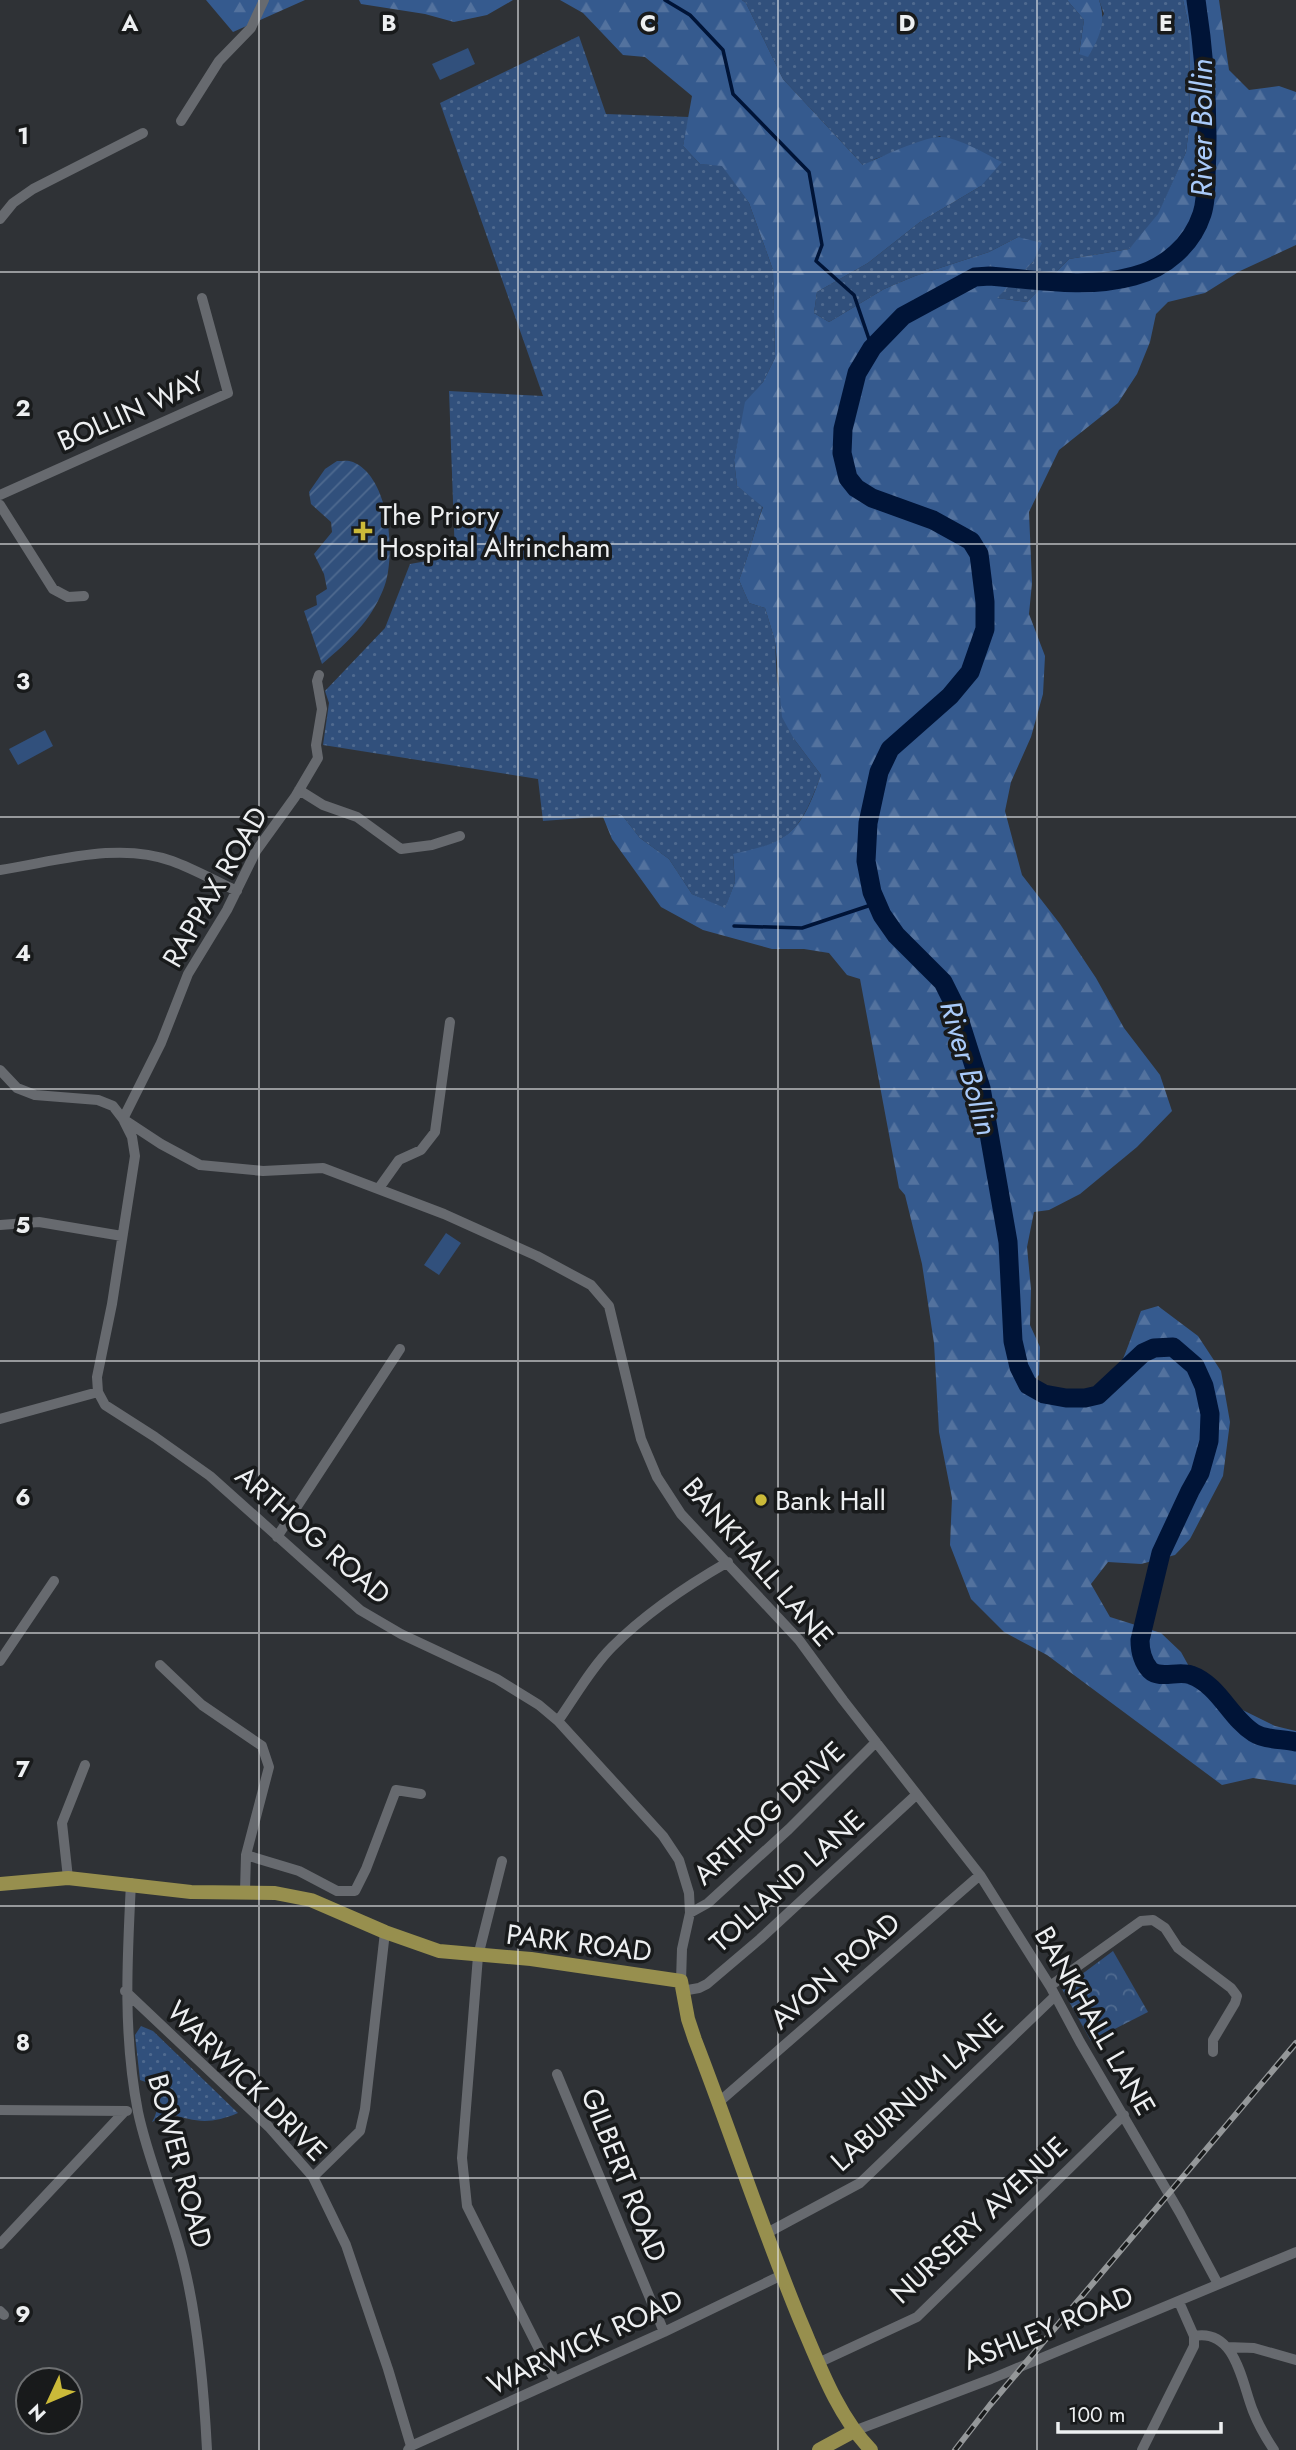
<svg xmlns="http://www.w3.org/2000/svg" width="1296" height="2450" font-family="Jost,sans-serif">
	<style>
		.grass { fill: url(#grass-dots) }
		.forest { fill: url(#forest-firs) }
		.park { fill: url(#park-crowns) }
		.garden { fill: url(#garden-furrows) }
		.pitch { fill: #31507c }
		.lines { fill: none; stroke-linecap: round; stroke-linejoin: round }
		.stream { stroke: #001437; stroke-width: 3.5 }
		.river { stroke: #001437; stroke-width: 19 }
		.minor { stroke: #676a6f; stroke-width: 10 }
		.major { stroke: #978f4e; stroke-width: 14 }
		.rail-casing { stroke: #949799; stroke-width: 6 }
		.rail { stroke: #181a1b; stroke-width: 3.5; stroke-dasharray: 10; stroke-linecap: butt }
		.grid { fill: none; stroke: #edeff1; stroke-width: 2; stroke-opacity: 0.55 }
		.poi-dot { fill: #cbba39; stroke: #181a1b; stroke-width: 2.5 }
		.labels { text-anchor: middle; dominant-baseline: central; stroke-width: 7; stroke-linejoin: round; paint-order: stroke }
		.street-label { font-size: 28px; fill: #edeff1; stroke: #181a1b }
		.poi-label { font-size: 28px; fill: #edeff1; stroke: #181a1b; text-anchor: start }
		.water-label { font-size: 30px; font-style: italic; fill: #a9caf9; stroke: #181a1b }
		.grid-label { font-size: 23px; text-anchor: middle; font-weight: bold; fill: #edeff1; stroke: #181a1b; stroke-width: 7; stroke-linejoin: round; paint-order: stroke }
	</style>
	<defs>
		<pattern id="grass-dots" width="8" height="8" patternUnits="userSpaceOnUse" patternTransform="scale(1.75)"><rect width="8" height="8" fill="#31507c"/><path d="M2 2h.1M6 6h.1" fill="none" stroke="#4f6a8f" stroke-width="1.8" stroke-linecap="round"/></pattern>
		<pattern id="forest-firs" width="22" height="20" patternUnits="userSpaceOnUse" patternTransform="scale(1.75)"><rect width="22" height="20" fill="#355a8e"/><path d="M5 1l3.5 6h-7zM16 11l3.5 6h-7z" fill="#53729e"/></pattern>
		<pattern id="park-crowns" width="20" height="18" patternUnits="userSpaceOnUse" patternTransform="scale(1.75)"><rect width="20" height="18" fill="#31507c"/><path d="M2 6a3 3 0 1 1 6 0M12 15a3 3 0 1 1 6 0" fill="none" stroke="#4f6a8f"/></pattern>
		<pattern id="garden-furrows" width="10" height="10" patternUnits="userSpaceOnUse" patternTransform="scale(1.75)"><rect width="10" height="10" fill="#31507c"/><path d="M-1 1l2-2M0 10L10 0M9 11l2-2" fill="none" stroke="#4f6a8f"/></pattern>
	</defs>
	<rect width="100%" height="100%" fill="#2f3236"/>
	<path class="grass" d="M742,0h325l17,20 -5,34 25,-40 -5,-14h84l6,27 1,92 -4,33 -30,68 -27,29 -60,10 -42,43 -31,-4 37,-36 -15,-25 -29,15 -74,24 -31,13 -55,33 -15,-9 3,-21 51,-29 52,-41 61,-36 -41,-50 -65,23 -11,7 -81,-87 -37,-76z
		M579,36l27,78 83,3 -6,29 17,18 22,1 27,38 24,67 2,88 -12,24 -17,20 -12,58 3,26 26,20c-9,25 -14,50 -24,74l10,23 16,5 10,33 2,40 17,58 27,36c-21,56 -29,67 -88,80l2,27 -10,27 -33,-15 -23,-35 -29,-21 -18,-23 -79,6 -5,-42 -215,-34 6,-42 -4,-12 60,-63 25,-64 45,-8 -6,-165 94,5 -103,-293z
		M141,2026l12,5 85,82c-26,11 -42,10 -69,0l-17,9c9,-15 9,-37 -12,-42l-5,-45z"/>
	<path class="forest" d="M206,0h99l-72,32z
		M359,0h154l-26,15 -33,7 -29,-8 -64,-10z
		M560,0h182l4,3 37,76 80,86c14,-7 65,-30 78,-28 19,1 44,17 61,25l-21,24 -61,36 -52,41 -51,29 -3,21 15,9 55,-33 31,-13 74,-24 29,-15 24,6 -9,19 -36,36 30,4 42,-43 60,-10 29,-35 28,-62 4,-33 -1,-92 -6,-27h36l10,70 20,20 30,-4 17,6v153l-56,26 -35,22 -37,9 -12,12 -6,28 -13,32 -19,29 -59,47 -30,62 3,71 -3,31 16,42 -2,38 -12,43 -20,45 -6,29 17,64 38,49 36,54 28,50 36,47 12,36 -35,36 -57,47 -31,16 -15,2 -7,35 4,42 -1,36 10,22 -1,28 -11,10c22,12 66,21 83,-2 10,-14 23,-54 30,-72l17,-5 40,30 23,35 9,51 -7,54 -33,63 -15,16 -34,9 -33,-2 -17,22 19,33 51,16 20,19 21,38 73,36 21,5v54l-43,-7 -31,7 -175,-130 -43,-23 -33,-33 -21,-54 2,-47 -13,-66 -5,-89 -12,-79 -17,-69 -6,-7 -39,-209 -13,-4 -18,-22 -25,-4h-32l-69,-19 -42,-23 -49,-68 -9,-22 19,-2 18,23 29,21 23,35 33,14 10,-26 -2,-28c58,-12 68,-23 88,-79l-27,-36 -12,-22 -7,-76 -10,-33 -16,-5 -10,-23c10,-24 15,-49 24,-73l-26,-21 -3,-26 11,-58 18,-20 12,-24 -2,-88 -24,-67 -27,-37 -22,-2 -17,-18 9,-50 -47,-39 -22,-2 -40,-42z
		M1067,0h32c8,22 0,38 -11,57l-9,-3 5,-34z"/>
	<path class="park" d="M1113,1951l35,61 -57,29 -29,-52z"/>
	<path class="garden" d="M337,461c6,0 11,-1 16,1 37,15 44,96 30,128 -13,32 -35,52 -61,74l-18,-53 13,-6 -1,-9 11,-7 -3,-15 -10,-20 18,-22 -1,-10 -20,-18 -2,-12 16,-23z"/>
	<path class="pitch" d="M468,48l7,16 -35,16 -8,-16z
		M45,730l8,16 -35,19 -9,-16z
		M446,1233l15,10 -22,32 -15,-10z"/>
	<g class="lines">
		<path class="stream" d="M665,0l25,15 33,35 10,44 76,78 13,73 -6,16 38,34 18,53
			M734,926l68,2 75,-25"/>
		<path class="river" d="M1196,0c9,58 13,118 10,176 0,12 0,26 -4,38 -10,31 -37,54 -68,62 -47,13 -96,4 -144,0l-15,1 -72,39 -31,32 -15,25 -14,56 -1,24 6,25 8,10 16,10 61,22 38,21 8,13 6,48v27l-15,43 -20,24 -60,53 -11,23 -11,51 -2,38 6,31 10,23 14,20 47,47 12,24 26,82 27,154 5,99 6,26 9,18 16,9 22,4h19l13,-3 45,-42 11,-5 19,-1 22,19 9,20 6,28 -1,27 -9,32 -10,18 -29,62 -21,87c0,11 2,21 10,30 10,10 28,0 41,5 28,10 39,43 63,58 11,7 30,6 42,9"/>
		<path class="minor" d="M181,121l38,-60 32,-33 13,-28
			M0,219l13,-16 20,-14 110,-56
			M0,495l228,-102 -26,-95
			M0,505l53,84 15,8 16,-1
			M299,790l24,15 34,12 44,32 31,-4 28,-9
			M0,870c54,-8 118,-29 172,-9 22,8 43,20 65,30
			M0,1070l17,18 18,7 63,5 15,6 10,13 38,25 39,21 63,6 60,-3 121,46 93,42 54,29 18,21 32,133 16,38 24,37 118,126 44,60 137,175 70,111 30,56 100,171 38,71
			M123,1119l38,-76 27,-69 39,-64 29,-59 39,-54 23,-39 -2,-13 6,-36 -5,-28 2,-6
			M124,1121l8,16 3,19 -23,148 -15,73 1,15 7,13 50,32 55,39 150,134 41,24 96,45 42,26 19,16 105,115 16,24 10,33 1,20 -8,36 -1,32
			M379,1188l20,-28 22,-10 14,-18 15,-110
			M0,1225l39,-3 83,14
			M0,1419l98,-27
			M277,1537l123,-188
			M0,1661l54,-80
			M160,1665l42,40 60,41 7,21 -23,88 -1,36
			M558,1721c17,-24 33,-53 54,-74 34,-34 74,-61 116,-85
			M246,1855l53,16 38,20h18l11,-22 30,-79 25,4
			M502,1861l-24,95 -16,202 5,48 88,175
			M68,1878l-6,-55 23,-58
			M131,1883c-4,78 -8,152 7,229 11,52 34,101 46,153 14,57 20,126 23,185
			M690,1913l18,-10 81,-74 87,-87
			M1050,1986l91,-65 12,-1 12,8 13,20 53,40 6,8 -2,7 -22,37v12
			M125,1991l144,136 44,50 33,68 42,124 23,77
			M682,1991l17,-3 8,-4 53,-45 156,-144
			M557,2074l107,258
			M719,2102l261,-227
			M0,2110l127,1
			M313,2177l47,-46 5,-22 20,-177
			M767,2233l93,-50 195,-187
			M0,2244l125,-133
			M0,2311l4,4
			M1194,2336c42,-8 48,48 59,75 5,13 13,27 21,39
			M1227,2347l27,1 42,12
			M818,2363l99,-46 207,-202
			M854,2431l137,-52 305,-127
			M408,2450l3,-4 253,-114 118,-57
			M1142,2450l52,-104v-10l-15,-34"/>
		<path class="major" d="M0,1884l68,-6 123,14 84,1 36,7 74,32 54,19 92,8 150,22 7,38 7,21c36,93 67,188 105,280 19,44 37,95 71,130
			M819,2450l35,-19"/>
		<defs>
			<path id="rail" d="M955,2450l35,-45 306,-362"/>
		</defs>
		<use href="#rail" class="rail-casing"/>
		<use href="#rail" class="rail"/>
	</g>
	<path class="grid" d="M259,0v2450M518,0v2450M778,0v2450M1037,0v2450M0,272h1296M0,544h1296M0,817h1296M0,1089h1296M0,1361h1296M0,1633h1296M0,1906h1296M0,2178h1296"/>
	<g class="poi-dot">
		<path d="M359.5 520.5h7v7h7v7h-7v7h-7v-7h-7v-7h7z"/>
		<circle cx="761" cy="1500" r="7"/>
	</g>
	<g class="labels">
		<g class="street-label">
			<text transform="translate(131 411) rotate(-24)">BOLLIN WAY</text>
			<text transform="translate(215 887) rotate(-60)">RAPPAX ROAD</text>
			<text transform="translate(313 1535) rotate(41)">ARTHOG ROAD</text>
			<text transform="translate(758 1562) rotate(49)">BANKHALL LANE</text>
			<text transform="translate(769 1813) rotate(-43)">ARTHOG DRIVE</text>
			<text transform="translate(787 1881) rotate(-42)">TOLLAND LANE</text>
			<text transform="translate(579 1943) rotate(7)">PARK ROAD</text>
			<text transform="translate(835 1971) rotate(-41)">AVON ROAD</text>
			<text transform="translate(1095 2021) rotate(60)">BANKHALL LANE</text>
			<text transform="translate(247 2081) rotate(45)">WARWICK DRIVE</text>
			<text transform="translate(917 2092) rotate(-42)">LABURNUM LANE</text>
			<text transform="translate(180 2161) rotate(75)">BOWER ROAD</text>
			<text transform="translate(624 2175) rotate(68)">GILBERT ROAD</text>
			<text transform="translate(979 2220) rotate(-43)">NURSERY AVENUE</text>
			<text transform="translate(1048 2328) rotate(-22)">ASHLEY ROAD</text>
			<text transform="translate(585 2342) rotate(-25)">WARWICK ROAD</text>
		</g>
		<g class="poi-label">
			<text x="379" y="515">The Priory<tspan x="379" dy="32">Hospital Altrincham</tspan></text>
			<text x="775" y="1500">Bank Hall</text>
		</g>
		<g class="water-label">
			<text transform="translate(1201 128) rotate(-90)">River Bollin</text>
			<text transform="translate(969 1068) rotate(74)">River Bollin</text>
		</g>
	</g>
	<g class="grid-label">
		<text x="130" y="31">A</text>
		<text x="389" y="31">B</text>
		<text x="648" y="31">C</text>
		<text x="907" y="31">D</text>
		<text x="1166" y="31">E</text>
		<text x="23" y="144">1</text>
		<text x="23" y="416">2</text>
		<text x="23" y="689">3</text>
		<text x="23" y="961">4</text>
		<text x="23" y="1233">5</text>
		<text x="23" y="1505">6</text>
		<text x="23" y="1777">7</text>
		<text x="23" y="2050">8</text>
		<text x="23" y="2322">9</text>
	</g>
	<g transform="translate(49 2401) rotate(226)"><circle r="33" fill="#181a1b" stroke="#6d6f71" stroke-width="2"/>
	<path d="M0-5L12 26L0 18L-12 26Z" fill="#cbba39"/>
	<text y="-10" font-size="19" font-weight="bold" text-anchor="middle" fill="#edeff1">N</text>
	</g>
	<path d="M1058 2422v10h163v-10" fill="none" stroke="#edeff1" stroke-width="3.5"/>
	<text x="1068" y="2422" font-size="21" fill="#edeff1" stroke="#181a1b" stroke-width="5" paint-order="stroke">100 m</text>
</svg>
